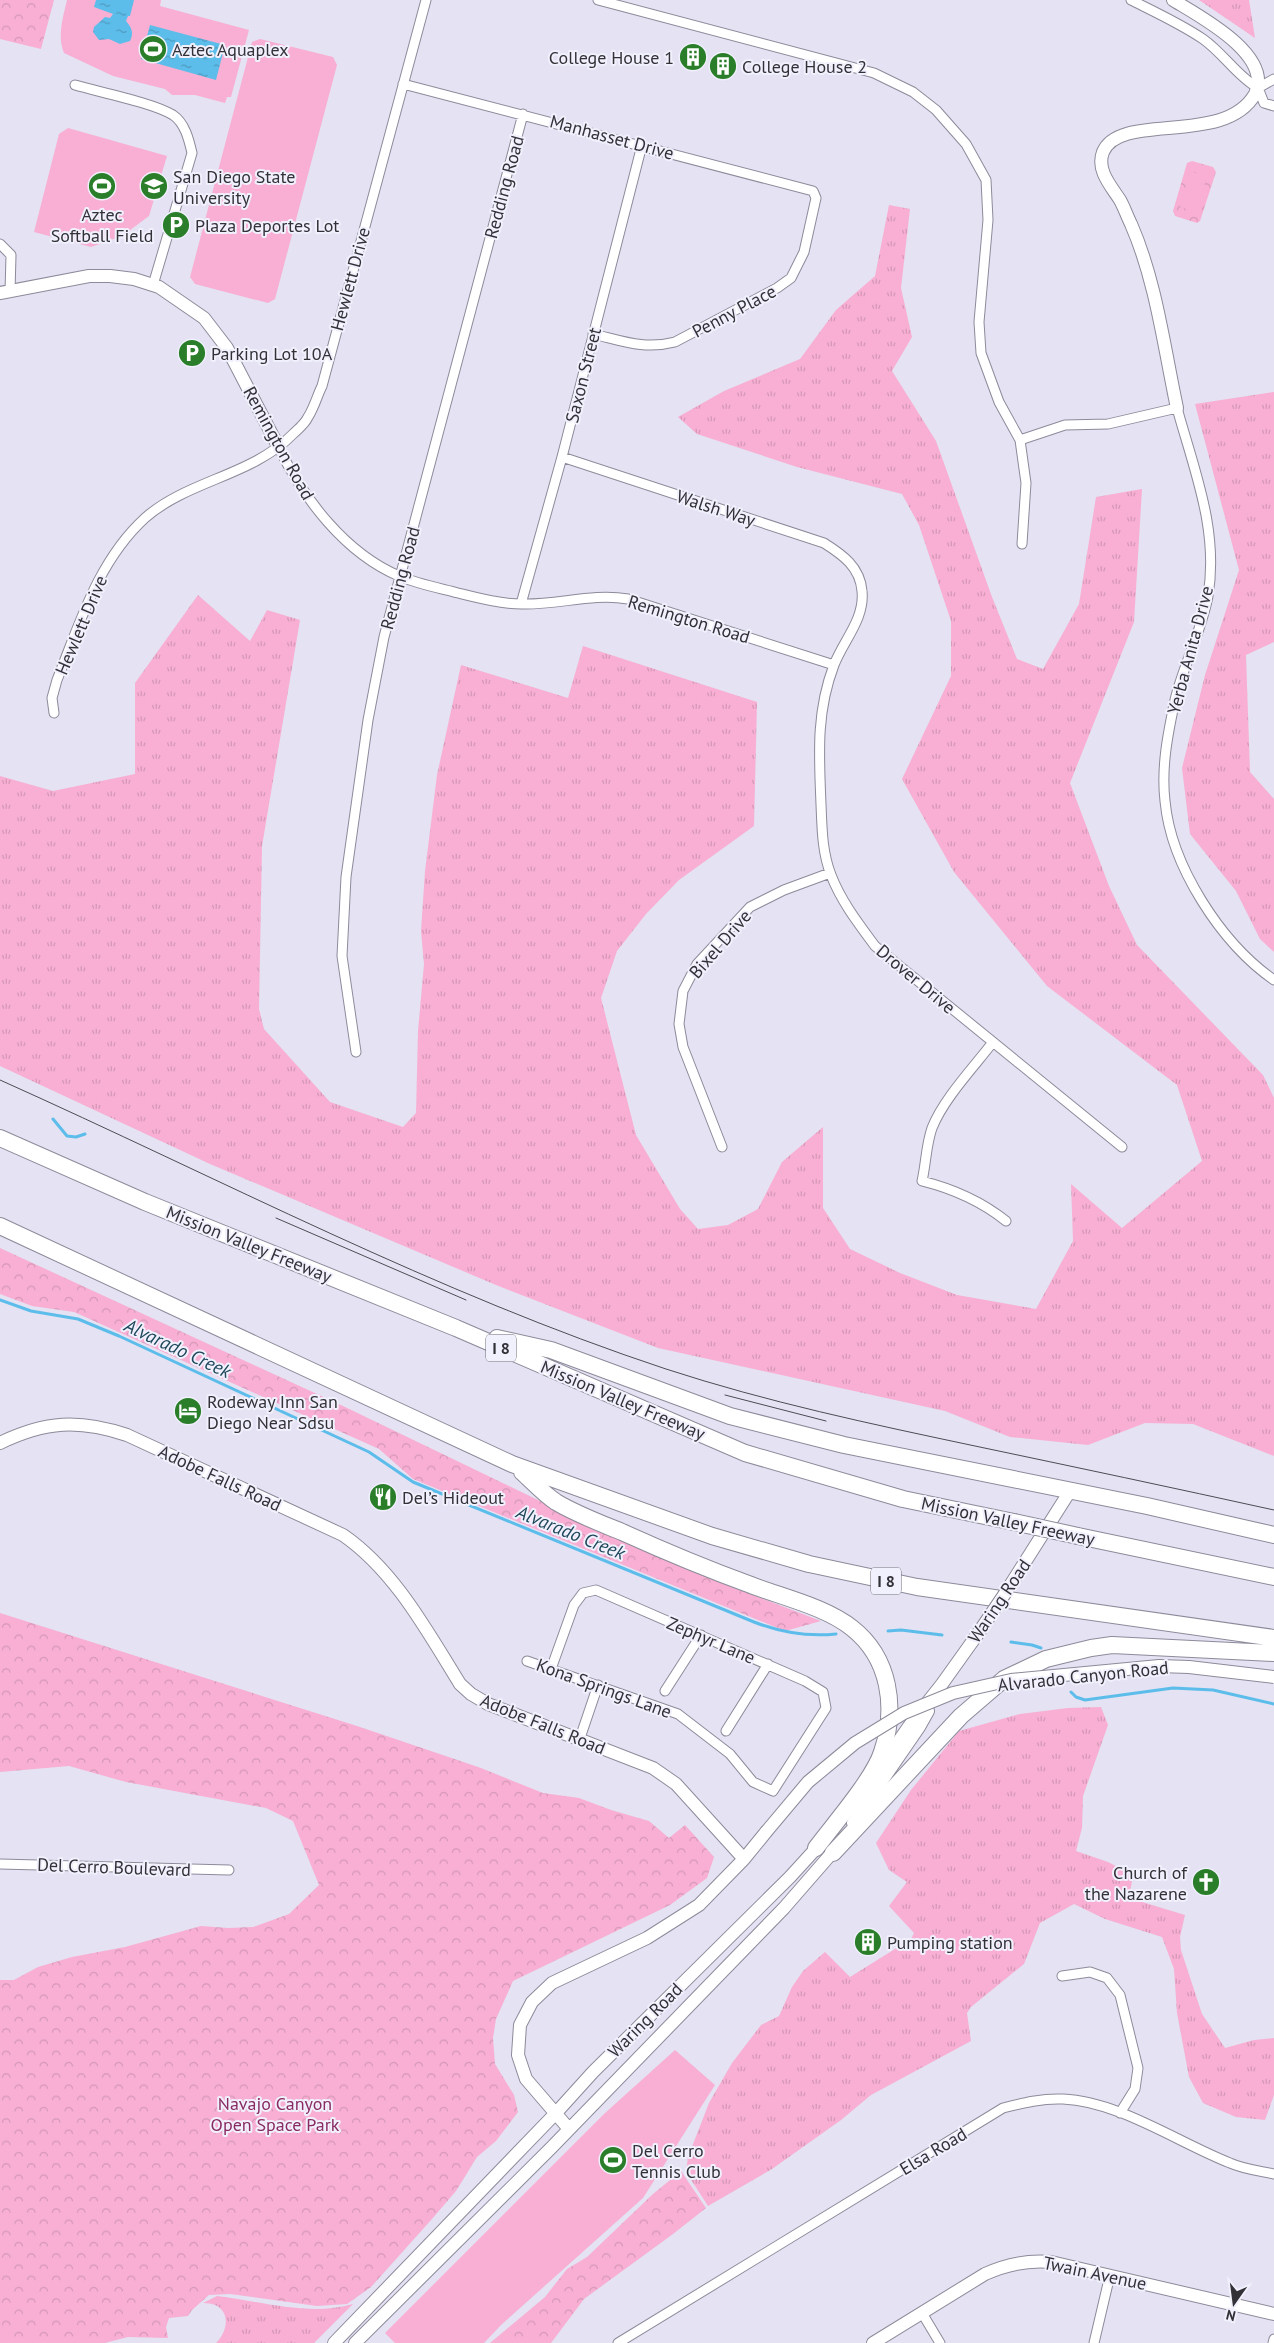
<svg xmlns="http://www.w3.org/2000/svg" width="1274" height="2343" font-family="'PT Sans',sans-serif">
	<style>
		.grass { fill: url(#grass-tufts) }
		.park { fill: url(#park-crowns) }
		.pitch { fill: #f8afd3 }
		.water { fill: url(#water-ripples) }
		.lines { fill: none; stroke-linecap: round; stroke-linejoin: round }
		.stream { stroke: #5dbdea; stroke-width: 3 }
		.street-casing { stroke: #8c8b9a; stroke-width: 11 }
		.secondary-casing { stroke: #8c8b9a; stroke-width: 14 }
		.highway-casing { stroke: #8c8b9a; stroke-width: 18 }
		.street { stroke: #fff; stroke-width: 9 }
		.secondary { stroke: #fff; stroke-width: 12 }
		.highway { stroke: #fff; stroke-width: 16 }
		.tram { stroke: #4c4c54; stroke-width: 1 }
		.secondary-bridge-casing { stroke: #8c8b9a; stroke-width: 14; stroke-linecap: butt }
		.highway-bridge-casing { stroke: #8c8b9a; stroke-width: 18; stroke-linecap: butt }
		.secondary-bridge { stroke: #fff; stroke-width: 12 }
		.highway-bridge { stroke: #fff; stroke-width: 16 }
		.labels { text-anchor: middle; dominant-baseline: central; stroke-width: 4; stroke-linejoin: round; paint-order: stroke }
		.shield { fill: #f1f0fd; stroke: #6b6a72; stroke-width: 1 }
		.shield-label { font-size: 16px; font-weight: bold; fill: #313137 }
		.poi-label { font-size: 18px; fill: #313137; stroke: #f1f0fd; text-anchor: start }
		.street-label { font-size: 18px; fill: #313137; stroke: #f1f0fd }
		.park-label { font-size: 18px; fill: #892b62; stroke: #f1f0fd }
		.water-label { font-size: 19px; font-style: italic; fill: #1f485b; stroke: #f1f0fd }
	</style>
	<defs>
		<pattern id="grass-tufts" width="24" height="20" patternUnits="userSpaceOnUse" patternTransform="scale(1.25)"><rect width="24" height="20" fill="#f8afd3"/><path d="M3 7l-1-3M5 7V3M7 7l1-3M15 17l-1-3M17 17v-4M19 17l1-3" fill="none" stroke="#d597b6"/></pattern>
		<pattern id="park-crowns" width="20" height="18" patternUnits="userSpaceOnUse" patternTransform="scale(1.25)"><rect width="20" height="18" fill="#f8afd3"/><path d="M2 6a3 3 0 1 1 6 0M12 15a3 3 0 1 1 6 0" fill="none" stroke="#d597b6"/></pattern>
		<pattern id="water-ripples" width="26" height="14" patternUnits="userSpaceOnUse" patternTransform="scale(1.25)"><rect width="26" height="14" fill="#5dbdea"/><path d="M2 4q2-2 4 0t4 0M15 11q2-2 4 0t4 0" fill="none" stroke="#4d9abe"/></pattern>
	</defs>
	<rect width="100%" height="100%" fill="#e4e2f3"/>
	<path class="grass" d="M1199,0h50l6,38z
		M889,205l21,4 -9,79 11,49 -20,34 44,70 56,156 25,62 26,10 36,-65 17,-107 46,-8 -8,133 -64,161 39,103 28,59 126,130 11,23v358l-81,-32 -48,-1 -57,22 -78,-8 -65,-26 -287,-63 -162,-63 -286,-121 -210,-98v-290l53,15 82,-17v-91l63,-88 52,46 17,-31 33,10 -38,226 -3,163 5,20 66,73 73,25 13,-14 2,-82 6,-67 -3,-33 4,-60 12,-96 24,-110 107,33 15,-52 174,56 -3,124 -75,54 -33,34 -29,37 -16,47 35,137 44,74 18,20 30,-4 30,-16 24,-47 41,-35v81l27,41 50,24 57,22 79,14 37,-68 -2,-57 51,44 80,-67 -25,-76 -130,-99 -93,-114 -52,-93 49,-103v-55l-32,-96 -17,-31 -105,-27 -100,-33 -19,-17 46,-26 76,-32 36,-49 39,-34z
		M1274,392v250l-28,13 4,117 24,27v153l-14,-13 -24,-48 -46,-57 -8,-66 23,-93 34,-105 -44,-166z
		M1101,1707l7,18 -25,71 -1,32 -6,23 32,11 25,13 -4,23 56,17 -5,22 1,13 21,64 23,34 29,-8 20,-2v57l-9,25 -29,-3 -33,-14 -14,-26 -12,-64 -3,-44 -12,-32 -57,-18 -31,-15 -34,19 -16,41 -53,43 -4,6 4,28 -100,54 -30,25 -69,49 -64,37 -22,-34 2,-15 21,-54 23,-40 29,-38 18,-9 13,-29 11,-16 22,-19 25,25 61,-38 3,-6 -25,-27 18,-24 -18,-12 -13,-27 35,-53 48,-59 61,-17 48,-6z
		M217,2296c44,5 92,21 136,8l-39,39h-98c16,-16 13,-41 -13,-40z"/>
	<path class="park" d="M0,0h54l-13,49 -41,-10z
		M1192,161l21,6 3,5 -16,49 -3,2 -22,-7 -2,-5 14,-48z
		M0,1248l343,158 280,135 88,38 110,42 -36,10 -372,-152 -34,-30 -305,-137 -42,-6 -32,-12z
		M0,1613l357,113 124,42 62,25 36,5 32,12 38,11 20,17 16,-13 29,32 -7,21 -37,27 -157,76 -17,38 -3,19 2,26 19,31 4,17 -22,29 -19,16 -21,34 -24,28 -61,68 -24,17 -30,2 -87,-12 -21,1 -17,15 -4,6 -19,2 -3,9 2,11 -40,-1 -23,6h-105v-363h14l24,-13 34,-10 53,-10 76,-21 27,2 25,-1 36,-13 30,-29 -26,-64 -27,-13 -140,-26 -57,-16 -69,6z
		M681,2171l25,37 -33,26 -89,65 -33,44h-61l55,-46 22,-28 20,-12 66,-63z"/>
	<path class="pitch" d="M67,0h94l-1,6 89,24 -18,67h-4l-2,6 -30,-8h-23l-7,-6 -52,-13 -49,-23c-7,-16 -1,-36 3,-53z
		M260,39l73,18 4,8 -62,234 -7,4 -73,-19 -5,-7 62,-235z
		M68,128l99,28 -18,60 -27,20 -31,11 -57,-15 25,-98z
		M1190,171l17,5 -10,36 -17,-5z
		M675,2050l40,35 -72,113 -142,127 -17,18h-89l-10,-10 219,-219z"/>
	<path class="water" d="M96,0h38l-4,16h-2l-2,5c6,7 8,12 4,20l-10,3 -11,-5 -10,1 -6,-8 1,-5 11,-10 5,1 3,-4 -19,-7z
		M150,25l75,20 -9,35 -75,-21z"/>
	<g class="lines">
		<path class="stream" d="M53,1119l14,17 9,1 9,-3
			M0,1300l31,11 47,8 41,17 250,116 44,30 341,140c28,11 53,15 82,12
			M888,1631l13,-1 41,5
			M1011,1642l21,3 9,3
			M1071,1692l5,5 9,3 88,-12 40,2 61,14"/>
		<defs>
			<path id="street" d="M598,0l276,73 39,19 23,18 30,34 20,36 2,40 -9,102 2,31 18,49 21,38 6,43 -4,61
				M1131,0c24,12 50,24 72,39 20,14 35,38 55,49
				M403,84l410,107 3,7 -12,54 -13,26 -14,10 -102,54c-31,8 -52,-1 -82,-8
				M75,85c24,7 79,18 98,30 12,8 16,25 19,38l-39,132
				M1258,88l6,15 10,3
				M1258,88l16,-9
				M0,244l11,11 -1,37
				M1020,440l45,-15 43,-1 69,-16c17,62 42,122 31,188 -6,34 -25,70 -33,104 -7,33 -14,67 -10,101 6,65 56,142 109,179
				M279,448c25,51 66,105 120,128 19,8 40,12 59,17 20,5 43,11 64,11 36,1 70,-11 106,-5l206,66
				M562,457l262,86c19,12 36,24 38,48 3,28 -19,50 -28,74 -18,47 -15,90 -13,139 1,24 1,48 10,71 10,26 27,48 44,71l247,201
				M521,604l41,-147 80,-312
				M54,713l-2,-15 5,-18c23,-57 41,-119 88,-162 43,-38 107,-42 148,-84 5,-5 12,-10 15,-17 6,-9 9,-21 14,-31l104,-386
				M993,1042c-19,25 -49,56 -61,86 -6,17 -6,36 -10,53 32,8 59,20 84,40
				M356,1052l-14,-96 4,-79 22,-157 16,-83 16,-60 123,-463
				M722,1147l-39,-100 -4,-23 4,-33 14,-27 53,-57 34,-17 46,-17
				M527,1661l151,53 52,40 23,28 20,9 53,-83 -3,-16 -18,-11 -209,-91 -13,3 -9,12 -23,64
				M665,1691l36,-56
				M726,1731l42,-67
				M580,1738l18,-53
				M0,1864l229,6
				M1062,1976l28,-4 17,6 13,17 18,73 -3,21 -15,24
				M922,2313l18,30
				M618,2343l385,-235c20,-5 40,-10 60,-9 55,2 116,44 167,64 13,6 30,8 44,11
				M1094,2343l16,-68
				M1273,2343l1,-4"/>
			<path id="secondary" d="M1173,0c26,16 101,55 82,94 -30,53 -135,17 -152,58 -7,18 8,34 17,48 4,7 7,16 11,24 25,57 33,123 46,184
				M0,293l89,-17h21l24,3 25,8 45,31 23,30 52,100
				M0,1443c45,-22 79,-24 127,-8l216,100c52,36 84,96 117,149l11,10 17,10 165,64 23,16 68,75
				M1006,1592l64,-101
				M880,1768l32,-46 30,-38 35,-49
				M853,1823l66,-96 9,-16
				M569,2129l-43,-50 -8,-24 2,-30 12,-23 20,-19 95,-45 52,-33 45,-46 22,-27
				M334,2343l221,-229 38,-42 197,-195 31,-34
				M355,2343l196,-195 233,-240 54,-62
				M873,2343l112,-69c22,-10 43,-14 66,-12l223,52"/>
			<path id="highway" d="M0,1138l145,64 311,126 289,125 158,46 111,23
				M0,1226l512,238 200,72 97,28 108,23 357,51
				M497,1338l54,12 179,66 114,29 303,61 127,29
				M522,1472c11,10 22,22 34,30 20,12 44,21 66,30 42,19 85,37 129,53 31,12 75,22 101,43 38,30 45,80 30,124 -8,26 -48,72 -66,96
				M1078,1536l196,41
				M833,1853l128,-137 43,-37 42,-20 45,-11 21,-3 162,8"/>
		</defs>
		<use href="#street" class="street-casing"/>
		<use href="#secondary" class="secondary-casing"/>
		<use href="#highway" class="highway-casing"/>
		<use href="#street" class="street"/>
		<use href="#secondary" class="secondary"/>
		<use href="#highway" class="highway"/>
		<path class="tram" d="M0,1080c221,99 436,213 666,289 101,33 205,55 309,77 100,21 199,42 299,64
			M276,1218l190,82
			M725,1395l101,26"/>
		<defs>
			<path id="secondary-bridge" d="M977,1635l29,-43
				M766,1832l42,-50 47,-39 49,-30 49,-20 58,-13 148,-14 30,1 85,10"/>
			<path id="highway-bridge" d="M1014,1522l64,14"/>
		</defs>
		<use href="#secondary-bridge" class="secondary-bridge-casing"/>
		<use href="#highway-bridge" class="highway-bridge-casing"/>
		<use href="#secondary-bridge" class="secondary-bridge"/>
		<use href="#highway-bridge" class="highway-bridge"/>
	</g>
	<defs>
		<symbol id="stadium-disc" viewBox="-11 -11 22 22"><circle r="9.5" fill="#2a7e2a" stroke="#f1f0fd"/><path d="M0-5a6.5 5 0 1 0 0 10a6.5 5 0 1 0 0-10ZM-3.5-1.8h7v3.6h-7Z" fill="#fff"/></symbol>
		<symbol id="building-disc" viewBox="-11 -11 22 22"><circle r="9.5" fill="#2a7e2a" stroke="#f1f0fd"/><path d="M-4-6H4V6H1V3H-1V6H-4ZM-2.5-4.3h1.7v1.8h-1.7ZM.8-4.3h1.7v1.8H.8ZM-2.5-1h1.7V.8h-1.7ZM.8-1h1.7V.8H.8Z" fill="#fff"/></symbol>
		<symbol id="university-disc" viewBox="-11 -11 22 22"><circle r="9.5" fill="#2a7e2a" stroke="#f1f0fd"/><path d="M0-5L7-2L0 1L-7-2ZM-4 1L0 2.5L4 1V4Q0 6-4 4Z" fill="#fff"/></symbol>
		<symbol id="parking-disc" viewBox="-11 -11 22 22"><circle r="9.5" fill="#2a7e2a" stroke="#f1f0fd"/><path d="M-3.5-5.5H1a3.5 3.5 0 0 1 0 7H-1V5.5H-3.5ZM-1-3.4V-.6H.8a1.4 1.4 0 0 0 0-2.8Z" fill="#fff"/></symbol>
		<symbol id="hotel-disc" viewBox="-11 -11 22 22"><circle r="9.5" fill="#2a7e2a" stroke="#f1f0fd"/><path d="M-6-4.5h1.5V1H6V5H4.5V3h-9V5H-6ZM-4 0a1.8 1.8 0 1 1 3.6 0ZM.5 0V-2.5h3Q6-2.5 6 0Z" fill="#fff"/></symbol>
		<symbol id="restaurant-disc" viewBox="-11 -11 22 22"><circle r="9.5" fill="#2a7e2a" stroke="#f1f0fd"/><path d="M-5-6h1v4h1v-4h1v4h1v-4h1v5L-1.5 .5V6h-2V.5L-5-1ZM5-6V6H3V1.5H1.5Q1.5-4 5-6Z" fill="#fff"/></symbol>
		<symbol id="church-disc" viewBox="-11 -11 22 22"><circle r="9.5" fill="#2a7e2a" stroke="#f1f0fd"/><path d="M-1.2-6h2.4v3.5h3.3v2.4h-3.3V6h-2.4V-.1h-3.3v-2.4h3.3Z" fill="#fff"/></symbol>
	</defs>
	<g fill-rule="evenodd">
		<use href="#stadium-disc" x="137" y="33" width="32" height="32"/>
		<use href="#building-disc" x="677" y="41" width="32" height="32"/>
		<use href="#building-disc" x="707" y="50" width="32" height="32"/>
		<use href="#stadium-disc" x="86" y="170" width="32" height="32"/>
		<use href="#university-disc" x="138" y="170" width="32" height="32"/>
		<use href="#parking-disc" x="160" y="209" width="32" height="32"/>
		<use href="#parking-disc" x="176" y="337" width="32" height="32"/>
		<use href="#hotel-disc" x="172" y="1395" width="32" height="32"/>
		<use href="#restaurant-disc" x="367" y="1481" width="32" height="32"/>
		<use href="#church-disc" x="1190" y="1866" width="32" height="32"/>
		<use href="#building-disc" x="852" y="1926" width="32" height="32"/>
		<use href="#stadium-disc" x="597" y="2144" width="32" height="32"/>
	</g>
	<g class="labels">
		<g class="shield">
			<rect x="486" y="1334.5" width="30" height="27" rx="4"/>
			<rect x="871" y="1567.5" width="30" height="27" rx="4"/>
		</g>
		<g class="shield-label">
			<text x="501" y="1348">I 8</text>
			<text x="886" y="1581">I 8</text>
		</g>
		<g class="poi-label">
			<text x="172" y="49">Aztec Aquaplex</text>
			<text x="674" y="57" text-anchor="end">College House 1</text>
			<text x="742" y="66">College House 2</text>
			<text x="173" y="176">San Diego State<tspan x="173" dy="21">University</tspan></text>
			<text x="102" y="214" text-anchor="middle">Aztec<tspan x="102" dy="21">Softball Field</tspan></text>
			<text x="195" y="225">Plaza Deportes Lot</text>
			<text x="211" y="353">Parking Lot 10A</text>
			<text x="207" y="1401">Rodeway Inn San<tspan x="207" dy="21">Diego Near Sdsu</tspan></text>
			<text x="402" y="1497">Del’s Hideout</text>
			<text x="1187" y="1872" text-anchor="end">Church of<tspan x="1187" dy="21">the Nazarene</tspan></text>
			<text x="887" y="1942">Pumping station</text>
			<text x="632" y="2150">Del Cerro<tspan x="632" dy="21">Tennis Club</tspan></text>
		</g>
		<g class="street-label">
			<text transform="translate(612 137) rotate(15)">Manhasset Drive</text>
			<text transform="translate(504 187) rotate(-75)">Redding Road</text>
			<text transform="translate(350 279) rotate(-75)">Hewlett Drive</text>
			<text transform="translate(734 311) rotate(-28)">Penny Place</text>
			<text transform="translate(583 375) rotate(-76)">Saxon Street</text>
			<text transform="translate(279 443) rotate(61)">Remington Road</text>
			<text transform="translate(716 508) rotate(18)">Walsh Way</text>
			<text transform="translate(400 578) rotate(-75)">Redding Road</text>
			<text transform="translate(689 619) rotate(17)">Remington Road</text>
			<text transform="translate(81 625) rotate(-67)">Hewlett Drive</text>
			<text transform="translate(1190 650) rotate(-75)">Yerba Anita Drive</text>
			<text transform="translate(720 944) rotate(-49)">Bixel Drive</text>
			<text transform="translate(916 979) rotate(40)">Drover Drive</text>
			<text transform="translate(249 1244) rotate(22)">Mission Valley Freeway</text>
			<text transform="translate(623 1400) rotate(23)">Mission Valley Freeway</text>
			<text transform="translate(220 1478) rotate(25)">Adobe Falls Road</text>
			<text transform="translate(1008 1521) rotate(12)">Mission Valley Freeway</text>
			<text transform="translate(999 1601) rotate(-56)">Waring Road</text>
			<text transform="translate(711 1640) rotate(23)">Zephyr Lane</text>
			<text transform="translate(1083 1676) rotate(-6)">Alvarado Canyon Road</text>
			<text transform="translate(604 1688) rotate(20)">Kona Springs Lane</text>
			<text transform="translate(543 1724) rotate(22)">Adobe Falls Road</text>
			<text transform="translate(114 1867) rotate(2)">Del Cerro Boulevard</text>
			<text transform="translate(645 2020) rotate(-45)">Waring Road</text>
			<text transform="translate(933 2151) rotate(-31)">Elsa Road</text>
			<text transform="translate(1095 2273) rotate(12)">Twain Avenue</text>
		</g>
		<g class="park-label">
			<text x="275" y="2103">Navajo Canyon<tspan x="275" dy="21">Open Space Park</tspan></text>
		</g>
		<g class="water-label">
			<text transform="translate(178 1348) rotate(25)">Alvarado Creek</text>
			<text transform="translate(571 1532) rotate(22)">Alvarado Creek</text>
		</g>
	</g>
	<g transform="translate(1234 2303) rotate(194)" stroke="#f1f0fd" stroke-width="4" paint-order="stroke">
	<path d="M0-4L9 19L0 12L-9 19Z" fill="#313137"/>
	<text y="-8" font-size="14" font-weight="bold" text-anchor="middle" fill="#313137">N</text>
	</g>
</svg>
